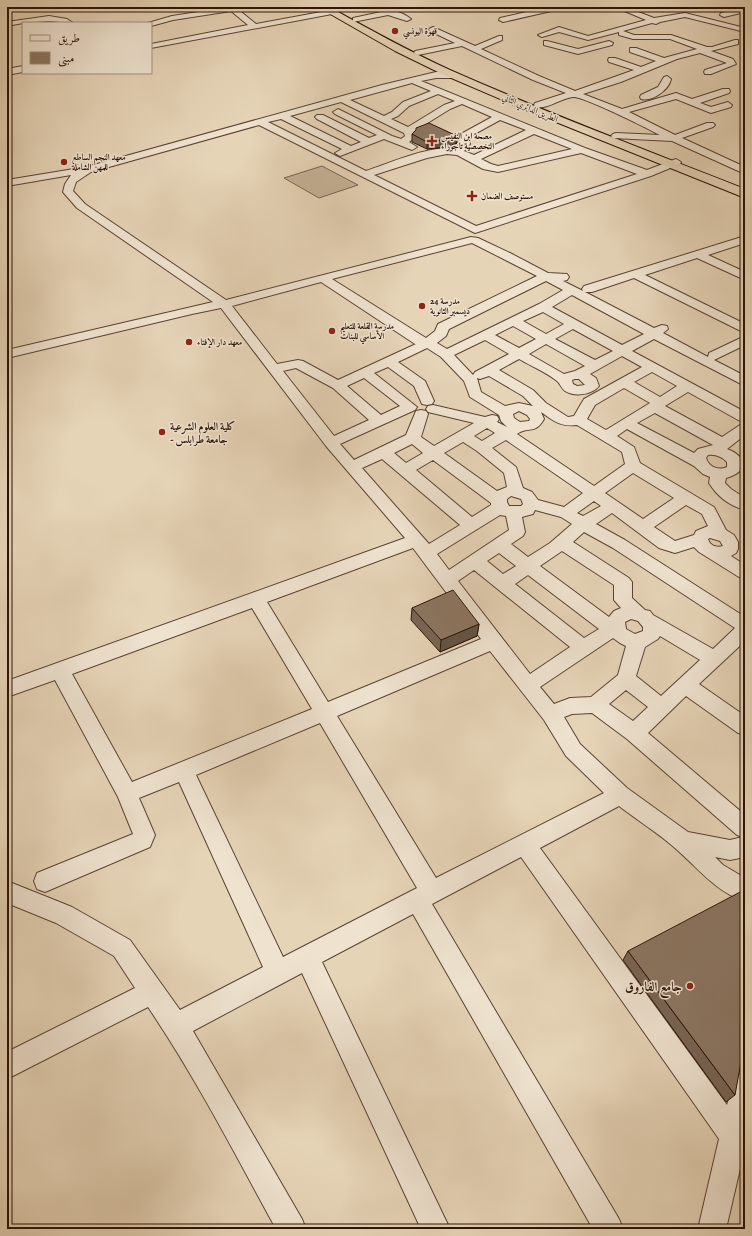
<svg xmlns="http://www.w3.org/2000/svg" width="752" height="1236" font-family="Alegreya,Amiri,serif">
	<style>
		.green { fill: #c6b399; stroke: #786350 }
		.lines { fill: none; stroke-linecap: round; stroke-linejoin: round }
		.minor-casing { stroke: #5a4333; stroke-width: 2 }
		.highway-casing { stroke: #2b1307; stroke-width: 2 }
		.minor { fill: #efe3d0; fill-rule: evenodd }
		.highway { fill: #e6d4b7; fill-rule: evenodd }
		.wall { fill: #786655; stroke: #2b1307 }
		.shaded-wall { fill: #625345; stroke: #2b1307 }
		.building { fill: #8c7763; stroke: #2b1307 }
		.poi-dot { fill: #8f2418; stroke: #efe3d0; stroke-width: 1.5 }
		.labels { text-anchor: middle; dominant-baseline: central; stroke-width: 3; stroke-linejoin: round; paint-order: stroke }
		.far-poi-label { font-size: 9px; font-weight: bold; fill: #2b1307; stroke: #efe3d0; text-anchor: start }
		.far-street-label { font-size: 9px; fill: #2b1307; stroke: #efe3d0 }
		.poi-label { font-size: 11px; font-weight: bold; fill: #2b1307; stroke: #efe3d0; text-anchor: start }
		.near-poi-label { font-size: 13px; font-weight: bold; fill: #2b1307; stroke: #efe3d0; text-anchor: end }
	</style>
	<rect width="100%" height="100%" fill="#e6d4b7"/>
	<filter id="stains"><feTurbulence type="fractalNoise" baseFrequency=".005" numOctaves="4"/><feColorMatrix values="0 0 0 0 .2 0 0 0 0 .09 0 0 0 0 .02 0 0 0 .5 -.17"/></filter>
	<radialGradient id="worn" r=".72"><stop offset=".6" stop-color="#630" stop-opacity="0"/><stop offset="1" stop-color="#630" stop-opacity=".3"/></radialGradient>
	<path class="green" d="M322,166l36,19 -39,13 -35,-20z"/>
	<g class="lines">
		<defs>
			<path id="minor" d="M231,7h4l21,17 76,-14 4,2 -4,2 -181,34v-4l97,-19 -17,-14 -58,9 -22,6v-3h-3l24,-7z
				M370,7c12,0 32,4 41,12l-4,2 -19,-6 -35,7v-4l28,-6z
				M548,7h13l-1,2 -57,13 -4,-2 1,-2z
				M615,7h10l29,11 31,-5 60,15v4l-60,-15 -25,5 -4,2 -4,-1 -29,8 11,4h37l36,12h5l23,-7h3v4l-27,7 22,8 3,5 -25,10h-6l-1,-2 1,-2 22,-7 -27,-10 -23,6 -56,23 -38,12 39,15 54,-16 16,6 31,-10h6l1,2 -1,2 -29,10 11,4 17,-5 4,3 -1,2 -20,6 -35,-14 -47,13 46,23 32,-12h6l2,2 -2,2 -31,11 63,29v7l-73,-33 -59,-3 -2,-2 2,-2 3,-1 44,2c-13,-7 -77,-39 -87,-38 -12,1 -26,13 -38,10l-1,-2 1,-2 31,-10 -33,-13 -71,-34 -44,9 -4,-2 1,-2 40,-8 -25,-12 -1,-2 4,-2 42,19 24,-10h3v4l-21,9 58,27 36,15 59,-21 -25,-8 -1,-2 1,-2h6l26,9 15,-6 -26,-9v-4h6l28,10 33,-9 -27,-10h-37l-14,-4v-3l-31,8 -29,-8 -17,5 -4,-2 21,-8 29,9 58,-16z
				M745,8v4l-21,5 -4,-2 1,-2z
				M49,16l18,3 6,4 -24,-2 -26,2 -16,3v-4z
				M544,41h3l31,8 31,-8 4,2 -1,2 -34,9 -34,-9z
				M23,66v6l-16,3v-6z
				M436,72h18l4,3 -4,3h-18l-15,3 164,67 62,22 29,-11 5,3 -1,2 -29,12 -176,57 -216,-108 -168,47 -15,10 -3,9 12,13 141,96 245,-63 7,1 32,15 38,20 19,1 2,3 -2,3 -4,1 20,10 -1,-2 2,-3 161,-50v7l-37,12 37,17v8l-48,-22 -52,17 100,49v9l-111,-55 -42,14h-7l69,36 8,-3 5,1 1,3 -5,4 45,24 1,-4 36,-17v9l-31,15 31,16v10l-91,-47 -22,12 113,61v10l-5,-1 -52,-29 -23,14 57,31 18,-12 5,-2v12l-18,14c21,8 21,23 -1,29l-1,5 6,6 14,9v12c-15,-4 -28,-14 -36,-27l1,-6 -7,-3 -9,-8 -67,-37 -10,7 17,11 6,16 74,44 12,23 8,5 4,7v7l-2,4 -5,3 14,9v14l-6,-2 -40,-25 -5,-5 -19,6 -16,-5 -47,-35 -16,11 29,16 120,77v24l-46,43 46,32v19l-7,-2 -52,-37 -38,37 97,82v42l-15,3 -15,-3 8,8 22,13v24c-31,-12 -46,-33 -70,-54 -17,-15 -38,-28 -56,-42l-79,42 187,257 9,-29 9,-4v85l-2,-1 -17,73h-28l21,-90 -198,-282 -89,47 187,315 4,10h-30l-180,-315 -91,48 128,267h-29l-119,-256 -109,58 109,188 4,10h-30c-41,-75 -80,-151 -128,-222l-141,72v-27l128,-64 -21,-32 -58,-33 -49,-20v-22l65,26 58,33 50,70 83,-43 -84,-185 -40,16 16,37 -5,12 -105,45 -8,-3 -3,-8 3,-8 96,-39 -15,-37 -63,-117 -48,17v-16l398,-143 -79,-92 -105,-138 -29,6 -185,44v-8l206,-48 -136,-94 -14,-16 2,-8 6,-9 -64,11v-6l79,-13 296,-82zM412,83l19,8 -28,11 -11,10 -8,4 -34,-16zM438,94l17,7 -11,4 -36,22 -17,-8 7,-3 11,-10zM341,102l63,31 1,3 -4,3 -9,-3 -54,-27 -5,3 2,2 42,21 -8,3 -46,-23h-6l-2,2 2,2 44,23 -10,4 -61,-30zM462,104l30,13 -31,17 -2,2 1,8 -4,4c-28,-2 -63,14 -90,23l-98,-49 13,-3 61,30 -7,4 5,3 44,-17 28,11 5,-3 -8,-5 6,-5 -2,-5 37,-23zM500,120l26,10 -52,25 -10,-4 6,-7 -1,-7zM534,134l38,15 -74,17 -7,-2 -10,-5zM581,153l56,21 -161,52 -102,-51 53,-17 20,-4 10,1 26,14 15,3zM472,243l65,33 -99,48 -3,7 -9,7 -94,-59zM546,281l17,9 -24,14 -92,45 -10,-6 9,-7 3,-7zM321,282l94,62h1l-78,36 -35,-19 -5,-1 -21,4 -45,-58zM572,295l72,39 -22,11 -70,-38zM543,312l21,12 -18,10 -23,-13zM513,326l23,13 -17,9 -24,-13zM573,329l40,22 -18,9 -40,-21zM485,340l24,14 -34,18 -2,3 -19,-20zM546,344l39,22 -10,5 -11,3 -35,-20zM427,348l14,9 23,24 6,16 29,18 2,6 6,6 -10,-5 2,-3 -2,-3 -5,-1 -7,2 -52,-12 -5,1 -2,3 2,3 46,11 -40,23 -13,-9 7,-23 -2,-3 -5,-1 -5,1 -10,24 -52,25 -14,-16 75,-34 2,-3 -43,-34 14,-6 26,19 8,18 5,1 5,-1 2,-3 -9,-20 -27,-19zM622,356l20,11 -58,32 -10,17 -6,1 -22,-14 -13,-13 -34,-20 20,-11c12,7 27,13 38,22 3,2 4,7 8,10 9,6 27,4 34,-5l-3,-8 -6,-4zM296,368l37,20 36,32 -35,16 -51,-65zM652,372l25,14 -17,11 -26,-15zM489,376l34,20 10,10 -14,-3 -14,3 -24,-14 -4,-14 3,1zM364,378l36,28 -19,9 -34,-29zM575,379h4l6,6 -8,1 -4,-2 -1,-4zM624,388l26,15 -44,27 -19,-11 8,-14zM519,411l8,4 3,4 -1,2 -9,1 -6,-4 -1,-4zM541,412c13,9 19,15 36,13l45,27 3,12 -31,22 -77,-52c11,-8 18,1 27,-15zM655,413l58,32 -15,4 -4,4 -57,-30zM487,428l8,5 -13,8 -8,-5zM506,440l77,53 -19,14 -26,-7 -6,-8 -9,-4 -7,-21 -24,-19zM463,442l14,9 27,22 3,14 -10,4 -53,-38zM412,444l11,9 -17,10 -12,-10zM708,455c8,-1 14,2 19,7v5c-9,4 -18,0 -21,-9zM382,459l78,66 -31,19 -67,-76zM433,460l58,43v2l-19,12 -56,-47zM633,473l41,25 -31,21 -38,-26zM511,496l10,3 2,5 -2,2h-12l-2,-4v-3zM594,501l7,5 -18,10 -6,-3zM686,505l16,9 6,12 -12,5 -2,4 -19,6 -21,-14zM535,510l26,7 11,7 -22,19 -22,14 -17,-13 12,-8 2,-4 -3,-15 11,-3zM500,515l6,1 3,14 -60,40 -12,-16zM584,532l29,16 122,80 -22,21 -60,-34 -3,-4 -5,-1 -13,-12v-16l-3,-4 -56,-36zM710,538l10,3 3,5c-6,2 -13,0 -15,-7zM413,548l68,91 -153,63 -61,-100zM562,551l52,34v15l7,8 -7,3 -5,6 -69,-51zM499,553l17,13 -13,8 -16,-13zM474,570l96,77 -40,27 -72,-93zM528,575l71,54 -15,9 -69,-54zM252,608l60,101 -180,73 -60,-108zM631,619l7,2 5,6v4l-8,3 -9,-5 -1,-7zM660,636l40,24 -39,36 -25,-20 9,-29 13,-8zM613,638l7,5 6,3 -8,29 -27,22 -21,1 -16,6 -14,-17zM490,651l54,69 22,36 38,37 -168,85 -99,-162zM626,690l22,17 -15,14 -24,-17zM592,713l35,26 110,96 6,2 -13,3 -42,-8 -61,-44 -47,-44 -16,-27 8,-3zM320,723l97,165 -134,69 -87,-182z
				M667,76l4,3c-2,11 -19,23 -30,20l-1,-2 1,-2 17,-8 6,-10z"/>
			<path id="highway" d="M318,7h11c40,22 79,44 121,63 97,43 196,80 295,119v9l-219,-88 -84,-36 -47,-23z"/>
		</defs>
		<use href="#minor" class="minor-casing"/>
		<use href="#highway" class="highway-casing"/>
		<use href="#minor" class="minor"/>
		<use href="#highway" class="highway"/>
	</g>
	<path class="wall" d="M412,134l45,9 -9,4 -21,2 -15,-7z
		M412,608l67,16 -2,12 -37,16 -29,-32z
		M628,951l107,144 -9,7 -103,-142z"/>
	<path class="shaded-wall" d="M457,136v7l-9,4 -21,2v-7z
		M479,624l-2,12 -37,16 1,-12z"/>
	<path class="building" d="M429,123l28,13 -8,3 -22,3 -15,-8 4,-4v-2z
		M453,590l26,34 -38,16 -29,-32z
		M744,890l1,1v149l-10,55 -107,-144z"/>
	<g class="poi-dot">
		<circle cx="395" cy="31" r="4"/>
		<path d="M430 135h4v4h4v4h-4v4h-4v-4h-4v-4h4z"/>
		<circle cx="64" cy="162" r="4"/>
		<path d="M470 190h4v4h4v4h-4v4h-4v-4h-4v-4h4z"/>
		<circle cx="422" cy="306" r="4"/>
		<circle cx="332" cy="331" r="4"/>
		<circle cx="189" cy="342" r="4"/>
		<circle cx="162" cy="432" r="4"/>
		<circle cx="690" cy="986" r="4"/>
	</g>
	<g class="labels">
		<g class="far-poi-label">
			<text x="403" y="31">قهوة اليونسي</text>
			<text x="441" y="136">مصحة ابن النفيس<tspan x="441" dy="10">التخصصية تاجوراء</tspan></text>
			<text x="72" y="157">معهد النجم الساطع<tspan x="72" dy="10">للمهن الشاملة</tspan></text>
			<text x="481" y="196">مستوصف الضمان</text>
			<text x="430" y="301">مدرسة 24<tspan x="430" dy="10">ديسمبر الثانوية</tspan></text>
			<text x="340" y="326">مدرسة القلعة للتعليم<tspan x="340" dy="10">الأساسي للبنات</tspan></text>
			<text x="197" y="342">معهد دار الإفتاء</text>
		</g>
		<g class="far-street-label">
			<text transform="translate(530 108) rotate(23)">الطريق الدائري الثاني</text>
		</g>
		<g class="poi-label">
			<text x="170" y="426">كلية العلوم الشرعية<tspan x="170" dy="13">- جامعة طرابلس</tspan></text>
		</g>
		<g class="near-poi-label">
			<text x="682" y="986">جامع الفاروق</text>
		</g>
	</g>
	<rect width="752" height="1236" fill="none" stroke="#e6d4b7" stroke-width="24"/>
	<rect x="8" y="8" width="736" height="1220" fill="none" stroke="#2b1307" stroke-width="2"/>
	<rect x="12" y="12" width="728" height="1212" fill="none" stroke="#2b1307"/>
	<rect x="22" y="22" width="130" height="52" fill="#efe3d0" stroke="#a19080"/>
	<rect x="30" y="35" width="20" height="6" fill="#efe3d0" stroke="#a19080"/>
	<text x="58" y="42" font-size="12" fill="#2b1307">طريق</text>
	<rect x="30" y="52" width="20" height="12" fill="#8c7763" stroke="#a19080"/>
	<text x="58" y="62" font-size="12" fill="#2b1307">مبنى</text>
	<rect width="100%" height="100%" filter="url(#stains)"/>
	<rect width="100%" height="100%" fill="url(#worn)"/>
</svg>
